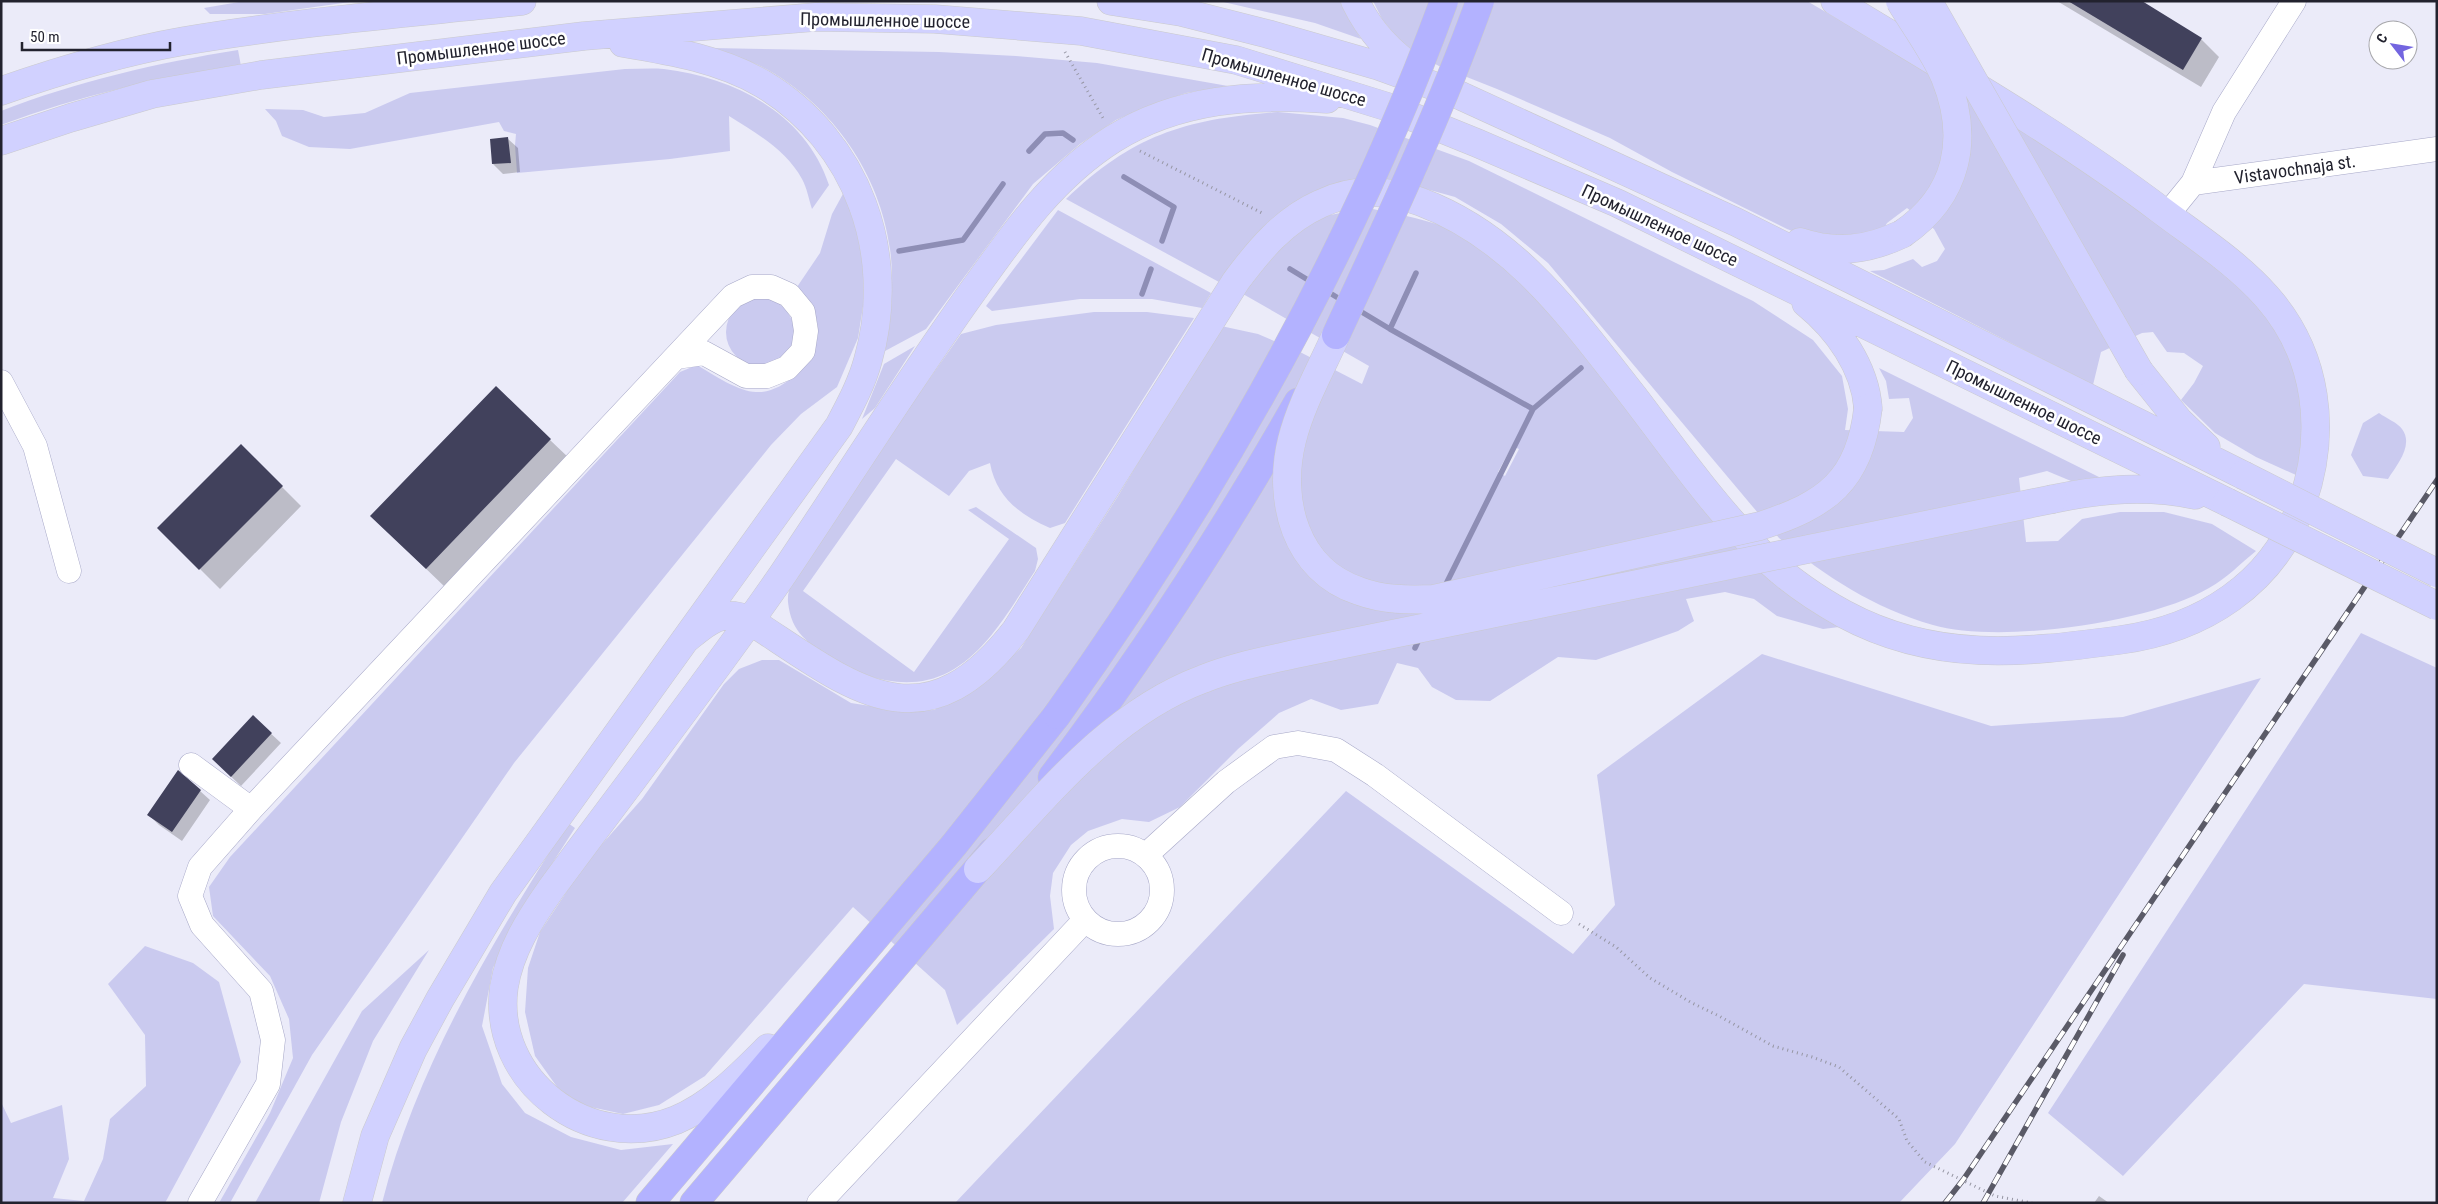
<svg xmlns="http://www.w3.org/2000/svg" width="2438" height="1204" font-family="'Roboto Condensed',sans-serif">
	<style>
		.green { fill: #cacaef; fill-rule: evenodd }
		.shadow { fill: #0003 }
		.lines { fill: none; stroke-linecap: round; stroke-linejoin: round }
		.stream { stroke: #8e8eb5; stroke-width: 5.5 }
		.building { fill: #41415c }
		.minor-casing { stroke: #a7a8c8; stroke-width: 25 }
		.major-casing { stroke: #cacacd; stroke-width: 29 }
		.highway-casing { stroke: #cacacd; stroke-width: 29 }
		.path { stroke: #9696a3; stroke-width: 3; stroke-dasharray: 1 4; stroke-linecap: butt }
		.minor { stroke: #fff; stroke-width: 24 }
		.major { stroke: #d1d1ff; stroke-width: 28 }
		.highway { stroke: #b3b2ff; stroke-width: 28 }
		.rail-casing { stroke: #5a5a67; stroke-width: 5.5 }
		.rail { stroke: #fff; stroke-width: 4; stroke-dasharray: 11; stroke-linecap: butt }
		.major-bridge-casing { stroke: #cacacd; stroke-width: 29; stroke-linecap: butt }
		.highway-bridge-casing { stroke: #cacacd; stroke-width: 29; stroke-linecap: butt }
		.major-bridge { stroke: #d1d1ff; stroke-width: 28 }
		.highway-bridge { stroke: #b3b2ff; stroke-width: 28 }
		.labels { text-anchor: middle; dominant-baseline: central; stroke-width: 5; stroke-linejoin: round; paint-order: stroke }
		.street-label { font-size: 18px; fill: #22222e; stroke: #fff }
	</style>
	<rect width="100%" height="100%" fill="#ebebf9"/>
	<path class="green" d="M245,1h112l-92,13h-55l-6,-6z
		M1219,1h123l4,13 15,25 -46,-16z
		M1373,1h434l219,129 195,139 45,41 26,44 11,43v41l-7,37 -40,-18 -41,-24 -34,-33 13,-17 9,-17 -19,-13 -17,-1 -14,-20 -11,1 -41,19 -8,33 -223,-114 14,-1 29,-11 9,8 15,-6 8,-12 -11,-20 -27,-21 -20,15 -8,14 -61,4 -31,-12 -115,-57 -62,-34 -113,-49 -58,-23 -23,-12 -18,-15 -16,-20z
		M711,48l228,4 77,4 81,7 131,23 -42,7 -38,13 -32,14 -36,24 -47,40 -107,145 -41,22c5,-34 10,-68 5,-102 -10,-75 -57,-142 -122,-179 -18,-10 -38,-15 -57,-22z
		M238,50l3,16c-83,11 -162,30 -240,59v-14c77,-30 156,-48 237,-61z
		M625,69c13,0 26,-1 39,0 71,9 141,44 165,116l-17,24c-3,-9 -5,-21 -10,-30 -16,-29 -46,-46 -73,-63l1,35 -60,8 -153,14 -2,-28 1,-11 -12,-3 -5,-9 -149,27 -41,-2 -27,-11 -6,-15 -11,-12 38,1 21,7 41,-4 45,-20z
		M1278,112l65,6 27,7 99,36 284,140 60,39 29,36 6,33 -3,21 59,2 9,-14 -4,-20 -20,1 -3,-18 -7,-13 224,111 -32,2 -24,-10 -28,7 7,64 32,-1 24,-22 38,-7h44l48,12 44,27c-15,12 -30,28 -47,37 -59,35 -210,56 -276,37 -59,-17 -107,-48 -154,-87l-231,-275 -47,-39 -46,-27 -36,-10 -34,-4 -149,77 -17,22 -153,-83c68,-65 120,-80 212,-87z
		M844,192l11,29 8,43 1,36 -6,38 -21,49 -36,27 -30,31 -257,318 -202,292 -82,148h-11l51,-90 23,-55 -4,-39 -19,-43 -57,-60 -4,-29 21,-30 450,-485 17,-7c15,9 42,27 59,27 14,1 28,-7 38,-16 31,-27 32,-60 3,-89l23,-34 12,-39z
		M1373,209c30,6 70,13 95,30 25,17 48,38 71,59l276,315 24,14 -16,2 -46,-13 -23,-17 -29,-7 -39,7 8,22 -16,10 -82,29 -38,-3 -68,44 -34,-1 -24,-13 -14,-19 -21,-5 -19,41 -37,6 -30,-11 -32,14 -41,36 -58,58 -31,15 -27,-3 -34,12 -17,14 -18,28 -3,23 4,33 -97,96 -12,-35 -92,-83 -148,169 -46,29 -36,9 -37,-8 -26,-15 -25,-35 -10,-44 3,-44 12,-36 47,-71 55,-62 82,-115 15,-15 23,-9h17l72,43 51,8 32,-1 39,-19 48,-43 97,-152 103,-170 37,8 42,18 62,32 7,-18 -126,-72c13,-22 55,-70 80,-77 16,-5 34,-6 50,-8zM1512,446l7,3 -14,27 -7,-4z
		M1058,210l153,83 -9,15 -50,-9h-72l-88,12 -6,-5z
		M726 332a34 34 0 1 1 68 0a34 34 0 1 1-68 0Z
		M1094,312h53l47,6 -129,205 -15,5c-30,-13 -54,-31 -60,-65l-21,8 -20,25 -53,-37 -93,132 111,81 95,-133 -41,-29 8,-3 60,41 2,11 -3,12c-23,35 -48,81 -86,101 -38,20 -82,8 -116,-13 -24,-15 -42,-26 -45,-57 -1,-13 6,-25 10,-37l163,-231 35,-9z
		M915,346l-40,62 -13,11 22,-55z
		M2379,413c7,5 19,10 23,16 12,16 -5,36 -14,50l-25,-3 -12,-21 12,-32z
		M2361,633l76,35v331l-133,-15 -181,192 -75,-63z
		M1762,654l229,72 132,-9 138,-39 -306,466 -56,59h-944l391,-412 227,163 42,-49 -18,-130z
		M568,823l7,5 -54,84 -28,56 -11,58 20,58 23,29 46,24 50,13 52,-6 -51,59h-240c35,-137 111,-262 186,-380z
		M145,946l48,17 26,19 22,80 -76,141h-164v-101l10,21 51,-18 7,54 -16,39 31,3 19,-42 7,-40 36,-33 -1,-51 -37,-51z
		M429,950l-56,91 -32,81 -22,81h-64l107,-192z"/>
	<path class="shadow" d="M2057,1h81l63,38 18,18 -18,30z
		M508,139l10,9 2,24 -17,2 -10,-10z
		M550,440l20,19 -124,129 -54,-52z
		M241,446l60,60 -81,83 -61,-61z
		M253,717l28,26 -40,43 -18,-17z
		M200,791l10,9 -28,41 -23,-16 -10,-10z
		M2099,1196l10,7h-15z"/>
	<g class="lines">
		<path class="stream" d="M1029,151l16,-17 18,-1 10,7
			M1124,177l50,30 -12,34
			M899,251l64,-11 40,-56
			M1290,269l23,14
			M1416,273l-26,56 143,80
			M1325,290l18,11
			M1142,294l9,-25
			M1355,308l35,21
			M1444,588l89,-179 48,-41
			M1415,648l5,-11"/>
	</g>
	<path class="building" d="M2068,1h74l60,37 -19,32z
		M508,137l3,26 -19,1 -2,-25z
		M496,386l55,53 -125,130 -56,-53z
		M241,444l42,42 -84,84 -42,-42z
		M253,715l19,18 -41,44 -19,-18z
		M178,770l23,20 -29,42 -25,-17z"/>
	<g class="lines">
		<defs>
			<path id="minor" d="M2193,183l31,-71 70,-111
				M2167,215l26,-32 244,-34
				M1,382l34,64 34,125
				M191,765l60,44
				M1074 890a44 44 0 1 1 88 0a44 44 0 1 1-88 0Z
				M1146,855l80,-73 48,-35 24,-4 38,7 39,25 186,138
				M200,1203l68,-119 5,-44 -12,-49 -59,-66 -12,-29 10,-29 51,-58 482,-513 19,-9h19l18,8 14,17 3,19 -3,20 -16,17 -20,8h-21l-42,-23 -28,4
				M819,1203l266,-283"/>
			<path id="major" d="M1111,1l70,11 87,22 111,32 80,29 277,127 507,253
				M1355,1c15,31 35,52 63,71
				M1,91c60,-21 120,-39 183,-50 112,-19 226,-28 338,-40
				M1,141l69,-23 82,-24 109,-19 323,-39 232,-19 119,2 146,12 155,29 152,47 89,36 140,60 610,299
				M1800,242c36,12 68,8 102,-8
				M1806,303c32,26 59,64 62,105
				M2139,371l40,50 27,26
				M2053,499c48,-10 94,-14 142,-4
				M685,640c22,-18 35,-32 64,-20 101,65 172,133 267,10l220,-349c23,-31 48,-61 84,-77 33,-16 67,-15 101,-2 96,36 152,118 213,195 42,55 83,114 133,162 22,21 50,40 77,55 91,49 178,39 276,26 82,-11 154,-56 182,-137 25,-71 16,-148 -35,-206 -30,-34 -69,-59 -105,-86 -103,-78 -216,-142 -327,-210
				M768,1048c-28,28 -56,57 -92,72 -87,35 -185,-40 -172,-133 6,-37 26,-68 47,-98 77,-105 158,-208 232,-315 64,-95 125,-193 192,-286 40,-56 78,-111 138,-149 66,-41 139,-45 214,-40
				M357,1203l18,-67 38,-87 27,-50 63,-106 336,-467c11,-21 23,-43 29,-66 30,-105 -10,-219 -105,-276 -43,-25 -92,-33 -140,-41"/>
			<path id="highway" d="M1052,777c91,-120 172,-245 246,-375
				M650,1203l304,-358 103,-130
				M694,1203l298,-351"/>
		</defs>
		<use href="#minor" class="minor-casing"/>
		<use href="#major" class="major-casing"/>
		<use href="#highway" class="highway-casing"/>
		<path class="path" d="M1065,52l38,66
			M1140,151l124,63
			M1579,924l37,23 34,31 42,25 27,13 54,30 39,11 27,10 60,52 8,22 18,21 70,34 37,7"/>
		<use href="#minor" class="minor"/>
		<use href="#major" class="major"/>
		<use href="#highway" class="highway"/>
		<defs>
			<path id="rail" d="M1945,1203l18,-23 474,-700
				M1983,1203l140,-248"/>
		</defs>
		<use href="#rail" class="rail-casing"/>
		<use href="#rail" class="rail"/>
		<defs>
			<path id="major-bridge" d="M1900,1c15,25 34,50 45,76 25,62 13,119 -43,157
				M1928,1l211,370
				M1336,335c-15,34 -35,69 -44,105 -15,60 3,130 67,151 24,9 49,9 75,8l326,-73c66,-21 100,-45 108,-118
				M2243,475l194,98
				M2227,502l210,104
				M978,869c67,-71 131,-155 225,-190 30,-12 61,-18 92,-25l758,-155"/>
			<path id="highway-bridge" d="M1336,335c51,-110 103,-220 144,-334
				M1057,715c157,-220 294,-459 387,-714"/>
		</defs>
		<use href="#major-bridge" class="major-bridge-casing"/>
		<use href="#highway-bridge" class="highway-bridge-casing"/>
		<use href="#major-bridge" class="major-bridge"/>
		<use href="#highway-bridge" class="highway-bridge"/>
	</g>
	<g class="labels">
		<g class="street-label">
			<text transform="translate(885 20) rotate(1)">Промышленное шоссе</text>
			<text transform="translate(481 48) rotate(-7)">Промышленное шоссе</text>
			<text transform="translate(1284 77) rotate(16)">Промышленное шоссе</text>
			<text transform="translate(2295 169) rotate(-8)">Vistavochnaja st.</text>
			<text transform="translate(1660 225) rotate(25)">Промышленное шоссе</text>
			<text transform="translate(2024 402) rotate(26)">Промышленное шоссе</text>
		</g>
	</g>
	<rect width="2438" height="1204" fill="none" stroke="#22222e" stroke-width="5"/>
	<g transform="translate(2393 45) rotate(301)"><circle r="24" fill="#ffffff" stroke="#a7a7ab"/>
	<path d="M0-4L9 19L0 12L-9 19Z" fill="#7365e0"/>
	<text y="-8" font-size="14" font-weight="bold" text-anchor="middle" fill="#22222e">С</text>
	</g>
	<path d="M22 42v8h148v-8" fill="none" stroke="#22222e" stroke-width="2.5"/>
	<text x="30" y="42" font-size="15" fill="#22222e" stroke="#ffffff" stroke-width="4" paint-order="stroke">50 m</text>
</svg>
